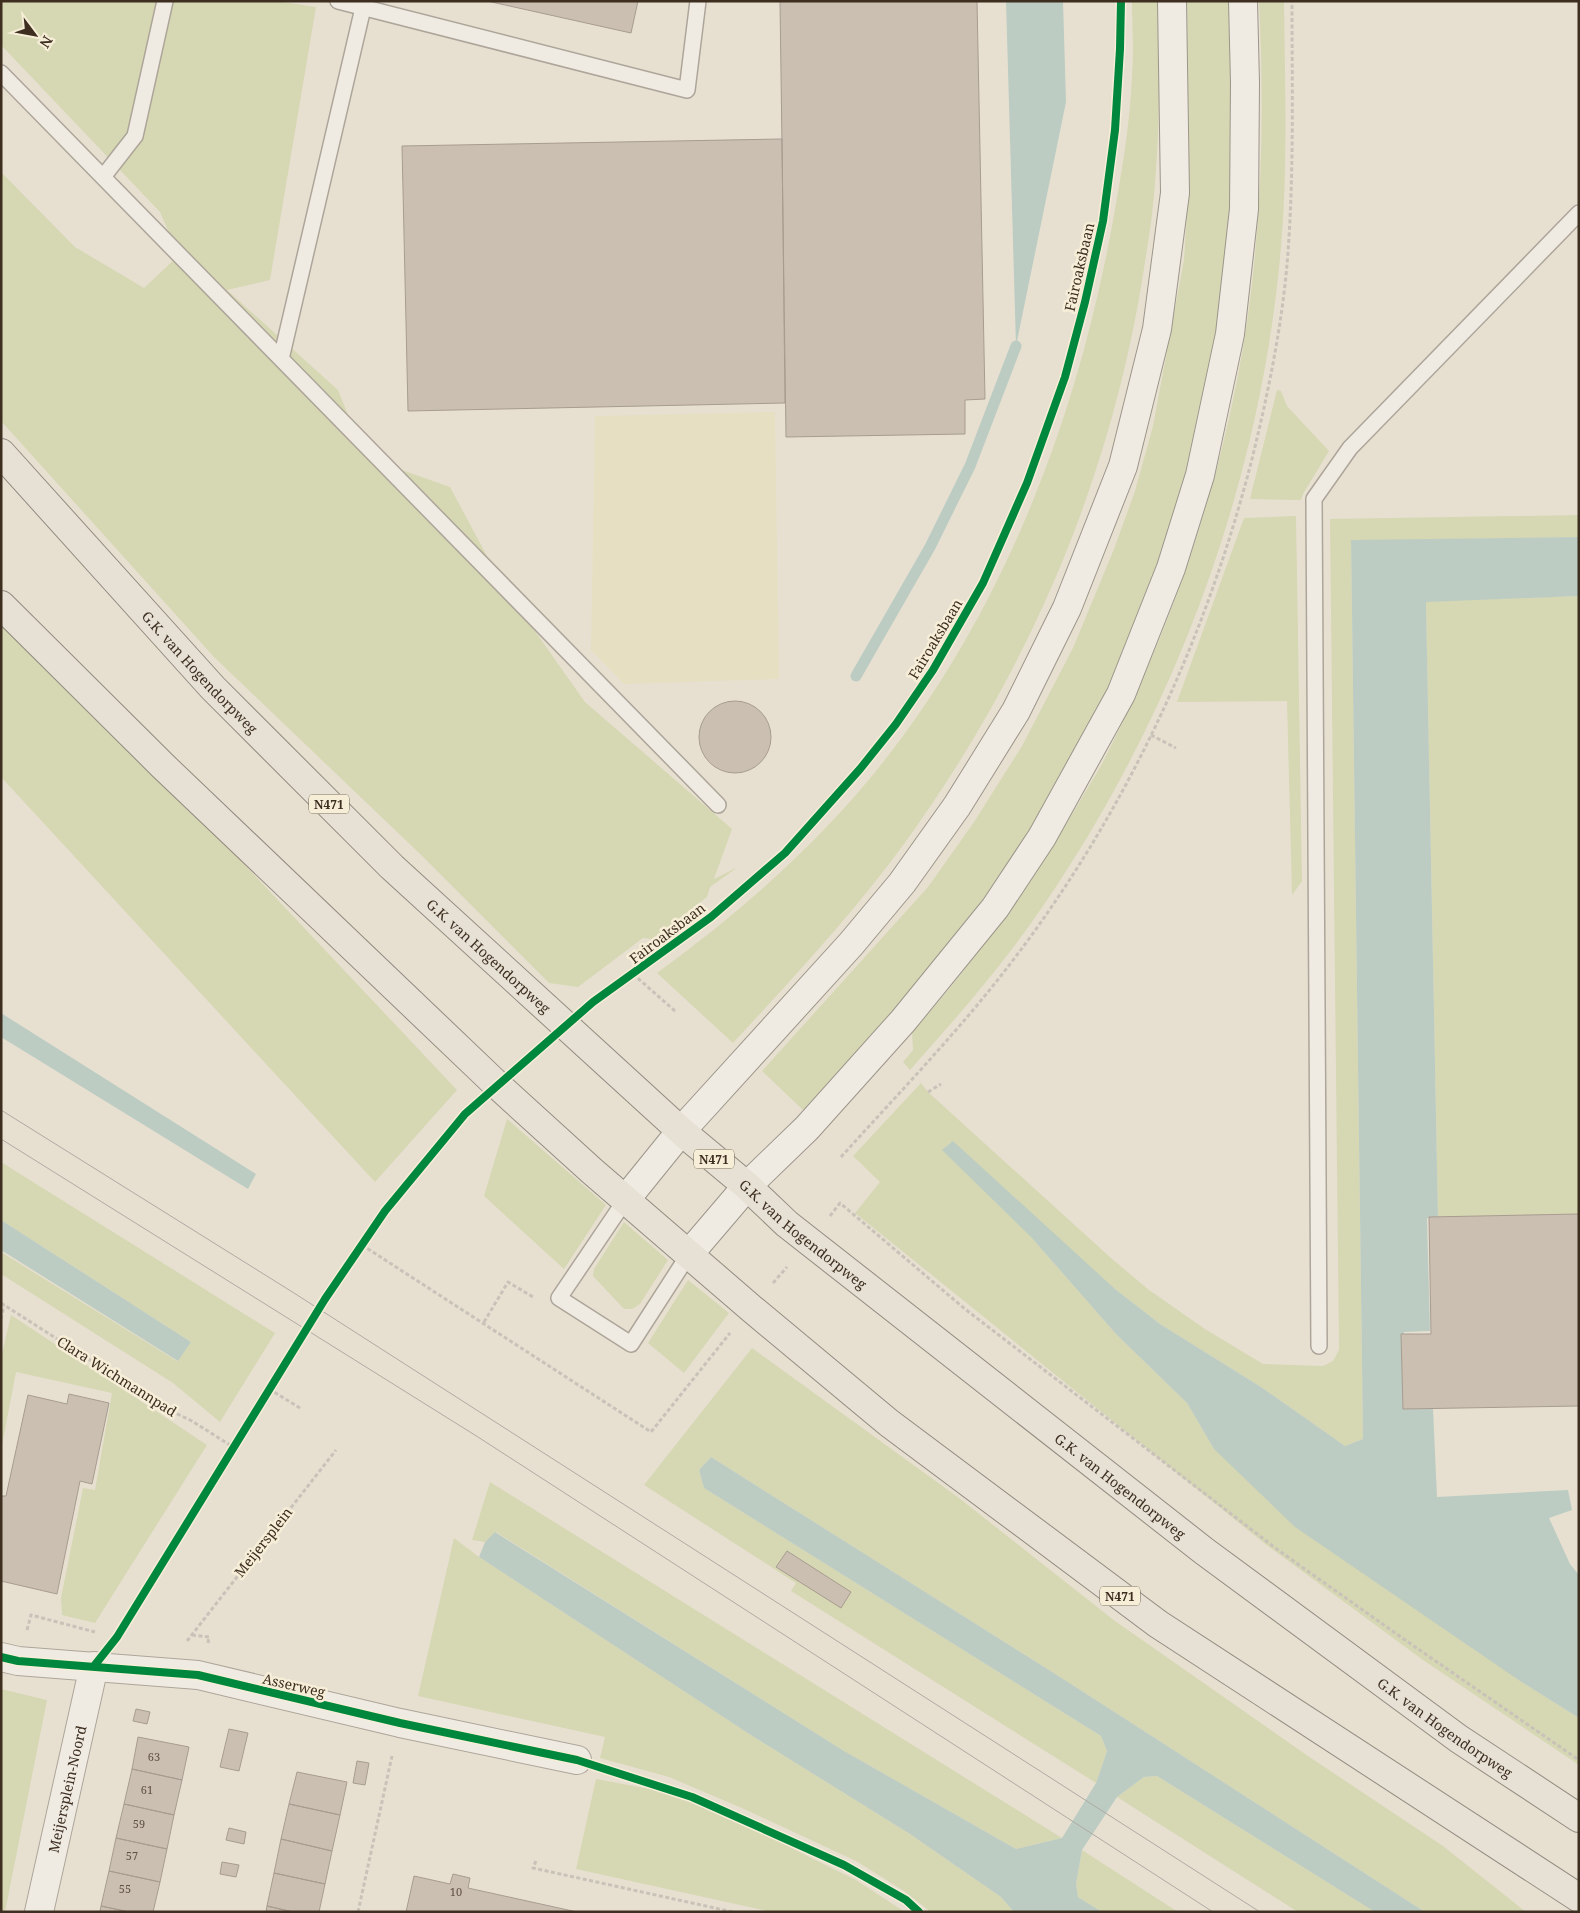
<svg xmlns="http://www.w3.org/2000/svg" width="1580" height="1913" font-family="'Noto Serif',serif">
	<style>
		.farmland { fill: #e6dfc2 }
		.green { fill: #d6d7b3 }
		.water { fill: #bcccc2 }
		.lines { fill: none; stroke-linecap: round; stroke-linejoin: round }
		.stream { stroke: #bcccc2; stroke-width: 11 }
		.building { fill: #cbbfb2; stroke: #a89c90 }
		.lane-casing { stroke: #ada599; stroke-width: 18 }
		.street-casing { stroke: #ada599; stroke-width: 30 }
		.secondary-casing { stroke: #9c958a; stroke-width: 30 }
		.primary-casing { stroke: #928b80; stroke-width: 30 }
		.path { stroke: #c8c2b9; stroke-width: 3; stroke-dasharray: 4 2.5; stroke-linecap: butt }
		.lane { stroke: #efebe3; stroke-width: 15 }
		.street { stroke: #efebe3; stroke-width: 28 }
		.secondary { stroke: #efebe3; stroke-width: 28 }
		.primary { stroke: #e6e1d4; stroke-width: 28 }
		.tram { stroke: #afaaa2; stroke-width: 1 }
		.cycleway-casing { stroke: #f7eed8; stroke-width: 11 }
		.cycleway { stroke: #00873e; stroke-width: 8 }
		.labels { text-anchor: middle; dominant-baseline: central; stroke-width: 5; stroke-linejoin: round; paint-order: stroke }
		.number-label { font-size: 11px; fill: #605244 }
		.shield { fill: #f7eed8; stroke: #756857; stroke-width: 1 }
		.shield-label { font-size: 12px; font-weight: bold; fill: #3d2e20 }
		.street-label { font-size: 14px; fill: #3d2e20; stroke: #f7eed8 }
	</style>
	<rect width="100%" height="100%" fill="#e7e0d1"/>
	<path class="farmland" d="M775,412l4,267 -155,5 -33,-34 4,-234z"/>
	<path class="green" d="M1,1h275l40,6 -46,273 -43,10 111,100 27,67 85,30 53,99 82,116 147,127 -18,50 24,-12 -28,20 -3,10 -55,42 -9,-1 -65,49 -29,-4 -131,-131 -204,-195 -213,-236v-249l74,75 69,41 35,-33 -19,-43 -159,-167z
		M1132,1h26c2,68 2,137 -5,204 -2,21 -6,43 -9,64 -33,211 -115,402 -240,575 -52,71 -112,135 -171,199l-76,-70c84,-61 163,-131 227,-212 121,-154 193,-344 228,-535 9,-50 18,-100 20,-151 2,-25 0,-49 0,-74z
		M1187,1h46l-1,188 -15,145 -28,130 -24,83 -45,115 -40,83 -63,106 -38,55 -75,93 -101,111 -41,-39 166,-184 46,-65 48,-76 51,-98 41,-99 21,-58 18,-65 31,-166 5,-80z
		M1259,1h25c1,82 4,165 -3,246 -20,234 -105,465 -238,659 -39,58 -86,111 -133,164l-7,-8 10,-12 -1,-17c62,-72 116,-145 165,-227 9,-16 20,-32 28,-48 81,-159 137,-337 151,-515 7,-80 7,-162 3,-242z
		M1277,390l4,1 6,15 42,45 -26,43 -2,6 -51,-1z
		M1579,515v22l-228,4 12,898 -18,7 -84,-59 -101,-63 -45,-35 -84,-52 85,97 71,69 27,46 306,232 59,37v47l-156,-105 -159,-117 -409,-330 25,-31 -27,-26 68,-73 7,9 183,166 38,32 56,39 58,35 60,2 10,-5 6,-11 -9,-831z
		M1296,516l6,365 -10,14 -5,-194 -110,1 67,-184z
		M1579,596v618l-141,4 -12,-617z
		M1,616l208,211 248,263 -82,92 -374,-405z
		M507,1119l99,86 -42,64 -80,-73z
		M1,1162l274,171 -55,89 -47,-39 -172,-109v-22l176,109 14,-19 -190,-122z
		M624,1222l44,38 -28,44 -8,5h-8l-31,-33 1,-7z
		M688,1280l41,33 -45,60 -36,-30z
		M11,1315l196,130 -112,178 -33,-8 -1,-17 22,-110 12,2 17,-97 -96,-21 -15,78v-92z
		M752,1348l207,150 156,123 193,135 135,90 83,66h-101l-354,-228 -360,-227 -12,13 5,18 397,248 6,15 -11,32 -305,-192 5,-8 -152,-98z
		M490,1482l572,356 -46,11 -172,-98 -348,-219 -11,10 -13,-2z
		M454,1538l25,19 275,180 156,97 91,63 13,15h-83l-27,-21 -48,-30 -112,-52 -75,-32 -69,-19 5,-21 -187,-41z
		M1,1689l46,11 -42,212h-4z
		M1157,1776l218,136h-77l-181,-115 27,-20z
		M596,1779l70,13 99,43 91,45 49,32h-133l-196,-43z
		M1082,1850l96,62h-76l-24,-15 -2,-13z"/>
	<path class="water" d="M1006,1h57l3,101 -50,244z
		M1579,537v59l-153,6 12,616h-11l3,113 -26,1 2,77h27l4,88 131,-7 4,20 -23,8 21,46 9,11v143l-59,-37 -225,-154 -81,-78 -27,-46 -71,-69 -85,-97 -89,-87 11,-9 162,148 45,35 101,63 84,59 18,-7 -12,-899z
		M1,1013l255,161 -8,15 -247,-152z
		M1,1220l190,122 -13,19 -177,-111z
		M711,1457l360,227 354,228h-50l-218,-136 -13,1 -27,20 -35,53 -6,34 2,13 24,15h-88l-13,-15 -91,-63 -156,-97 -275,-180 6,-15 10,-10 349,219 172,98 46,-11 34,-55 11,-32 -6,-15 -397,-248 -5,-18z"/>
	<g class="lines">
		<path class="stream" d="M856,676l74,-129 40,-81 46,-120"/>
	</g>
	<path class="building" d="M487,1h151l-7,32z
		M780,1h197l8,398 -20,1v34l-179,3z
		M782,139l3,264 -377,8 -6,-265z
		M699 737a36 36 0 1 1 72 0a36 36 0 1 1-72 0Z
		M1579,1214v192l-176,3 -2,-75h30l-2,-117z
		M69,1394l40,9 -17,81 -12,-3 -23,113 -56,-13v-85h5l22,-101 39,9z
		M787,1551l64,41 -10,16 -65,-41z
		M136,1709l14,3 -3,12 -14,-3z
		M229,1729l19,4 -9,38 -19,-4z
		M138,1737l51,10 -7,33 -50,-11z
		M357,1761l12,2 -4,22 -12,-2z
		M132,1769l50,11 -8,35 -50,-11z
		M297,1772l50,10 -7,33 -51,-11z
		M124,1804l50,11 -7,34 -51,-11z
		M289,1804l51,11 -8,36 -51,-12z
		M229,1828l17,4 -2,12 -18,-4z
		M116,1838l51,11 -7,33 -51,-11z
		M281,1839l51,12 -7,33 -51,-11z
		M222,1862l17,3 -3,12 -16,-3z
		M109,1871l51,11 -7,30h-24l-28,-6z
		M274,1873l51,11 -6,28h-26l-26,-6z
		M453,1874l17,4 -2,10 109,24h-171l8,-36 36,8z
		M101,1906l28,6h-29z
		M267,1906l26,6h-27z"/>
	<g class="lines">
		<defs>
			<path id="lane" d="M338,1l349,89 11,-89
				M1,73l717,732
				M103,177l32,-41 30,-135
				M281,359l82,-351
				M626,1199l-67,99 72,46 58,-90
				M1319,1346l-5,-847 36,-51 229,-235"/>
			<g id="street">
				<path d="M1,1657l17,4 180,14 202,48 177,37"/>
				<path id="s1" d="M39,1912l55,-246"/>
			</g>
			<path id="secondary" d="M626,1199l55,-68 170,-187 51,-61 55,-77 59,-95 51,-103 56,-142 34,-137 18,-136 -3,-192
				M689,1254l58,-68 60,-58 96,-107 92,-113 47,-71 79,-143 50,-126 29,-93 30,-141 14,-125 1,-126 -2,-82"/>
			<g id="primary">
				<path id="s2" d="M1,453l212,235 179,179 289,264 66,55 40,38 417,327 255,188 120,79"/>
				<path d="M1,605l161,160 332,317 98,89 160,138 137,114 269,201 421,274"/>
			</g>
		</defs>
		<use href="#lane" class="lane-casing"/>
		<use href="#street" class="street-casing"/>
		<use href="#secondary" class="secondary-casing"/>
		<use href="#primary" class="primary-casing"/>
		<path class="path" d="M1151,735l25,13
			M633,974l42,37
			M928,1092l13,-8
			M841,1157c56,-62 115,-123 166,-189 117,-151 199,-327 246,-513 16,-66 30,-134 35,-203 6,-83 4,-167 4,-251
			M830,1216l10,-13 125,106 313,241 130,92 171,118
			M362,1245l289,187 79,-99
			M773,1283l14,-16
			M1,1303l164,105 27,13 41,26
			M1,1319l3,-14
			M484,1322l24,-40 25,15
			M269,1389l31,19
			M27,1630l4,-15 64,17
			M192,1635l17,2 -1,6
			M187,1641l149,-191
			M536,1861l-3,7 200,44
			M358,1912l34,-156"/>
		<use href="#lane" class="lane"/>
		<use href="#street" class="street"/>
		<use href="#secondary" class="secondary"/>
		<use href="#primary" class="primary"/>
		<path class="tram" d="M1,1110l293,183 966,619
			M1,1139l477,298 735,475"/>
		<defs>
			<path id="cycleway" d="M1,1657l17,4 180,14 202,48 177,37 115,37 152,68 62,35 13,12
				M94,1666l23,-29 208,-338 60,-88 80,-97 128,-112 118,-85 74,-64 75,-84 36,-45 37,-54 50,-87 44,-100 38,-106 20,-75 18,-81 12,-91 5,-81 1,-48"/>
		</defs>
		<use href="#cycleway" class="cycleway-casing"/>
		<use href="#cycleway" class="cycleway"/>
	</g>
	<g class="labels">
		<g class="number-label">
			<text x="154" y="1756">63</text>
			<text x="147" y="1789">61</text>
			<text x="139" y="1823">59</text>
			<text x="132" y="1855">57</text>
			<text x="125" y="1888">55</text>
			<text x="456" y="1891">10</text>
		</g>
		<g class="shield">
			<rect x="309" y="794.5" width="40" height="19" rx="4"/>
			<rect x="694" y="1149.5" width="40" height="19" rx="4"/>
			<rect x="1100" y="1586.5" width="40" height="19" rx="4"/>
		</g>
		<g class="shield-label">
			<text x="329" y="804">N471</text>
			<text x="714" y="1159">N471</text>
			<text x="1120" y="1596">N471</text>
		</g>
		<g class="street-label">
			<text transform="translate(1079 267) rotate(-77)">Fairoaksbaan</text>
			<text transform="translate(935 639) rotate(-59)">Fairoaksbaan</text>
			<text stroke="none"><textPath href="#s2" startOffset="296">G.K. van Hogendorpweg</textPath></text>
			<text transform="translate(667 933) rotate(-37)">Fairoaksbaan</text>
			<text stroke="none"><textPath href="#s2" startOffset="701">G.K. van Hogendorpweg</textPath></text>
			<text stroke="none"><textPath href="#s2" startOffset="1121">G.K. van Hogendorpweg</textPath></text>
			<text transform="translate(117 1376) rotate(32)">Clara Wichmannpad</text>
			<text stroke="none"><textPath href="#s2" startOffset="1526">G.K. van Hogendorpweg</textPath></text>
			<text transform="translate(263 1542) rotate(-52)">Meijersplein</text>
			<text transform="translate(294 1685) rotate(13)">Asserweg</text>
			<text stroke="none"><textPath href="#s2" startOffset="1931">G.K. van Hogendorpweg</textPath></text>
			<text stroke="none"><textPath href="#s1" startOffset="126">Meijersplein-Noord</textPath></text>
		</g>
	</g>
	<rect width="1580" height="1913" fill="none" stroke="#3d2e20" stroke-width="5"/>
	<g transform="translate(35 35) rotate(122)" stroke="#f7eed8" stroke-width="4" paint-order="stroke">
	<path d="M0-4L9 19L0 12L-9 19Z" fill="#3d2e20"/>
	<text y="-8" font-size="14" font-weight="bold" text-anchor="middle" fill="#3d2e20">N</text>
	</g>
</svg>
